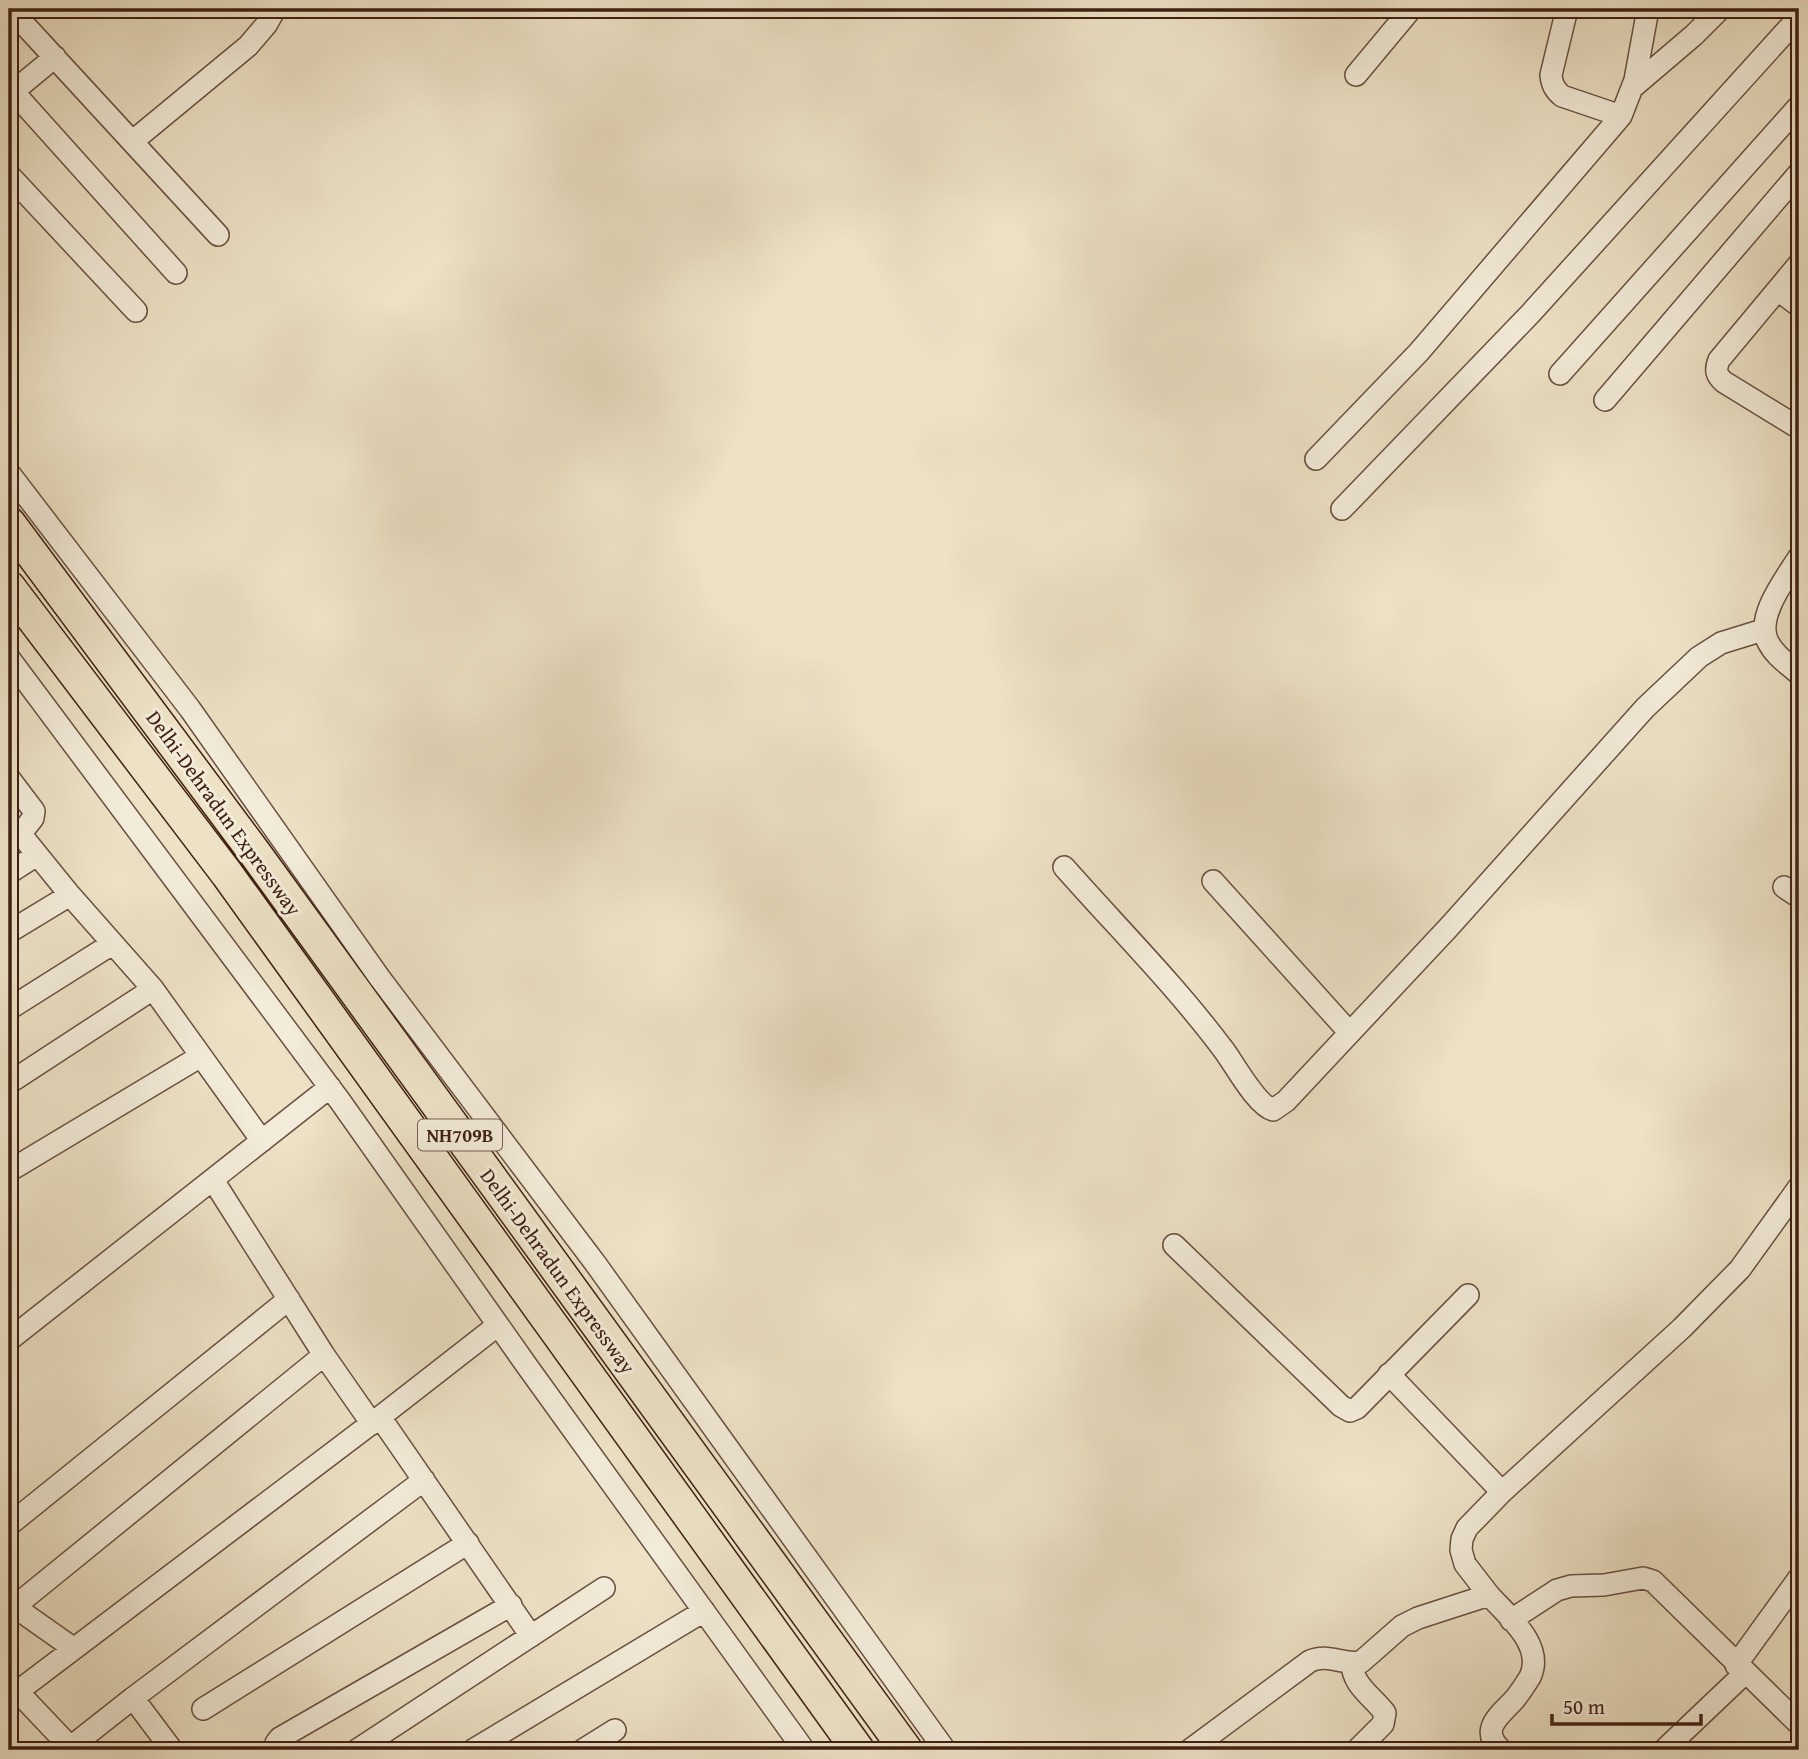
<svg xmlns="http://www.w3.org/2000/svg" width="1808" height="1759" font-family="'Gentium Book Plus',serif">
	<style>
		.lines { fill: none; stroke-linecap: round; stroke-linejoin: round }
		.minor-casing { stroke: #6a5040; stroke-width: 24 }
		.highway-casing { stroke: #3f2013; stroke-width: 35 }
		.minor { stroke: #f3ecda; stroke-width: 21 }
		.highway { stroke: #ede2c6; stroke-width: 32 }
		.labels { text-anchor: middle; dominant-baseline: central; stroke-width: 6; stroke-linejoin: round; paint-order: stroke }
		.shield { fill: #f3ecda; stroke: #755d4f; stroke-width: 2 }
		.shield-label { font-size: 19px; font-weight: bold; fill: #3f2013 }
		.street-label { font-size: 21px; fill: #3f2013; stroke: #f3ecda }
	</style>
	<rect width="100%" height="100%" fill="#ede2c6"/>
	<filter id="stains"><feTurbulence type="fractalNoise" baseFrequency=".00286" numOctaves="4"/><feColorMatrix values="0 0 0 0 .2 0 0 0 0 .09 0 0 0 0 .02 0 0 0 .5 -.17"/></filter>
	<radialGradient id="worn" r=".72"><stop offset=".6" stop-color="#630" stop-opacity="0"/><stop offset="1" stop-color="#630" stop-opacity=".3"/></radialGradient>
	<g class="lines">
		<defs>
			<path id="minor" d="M10,9l208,226
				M1567,9l-16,66c1,10 4,15 11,21l59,20
				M1356,75l55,-66
				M9,87l167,186
				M1633,87l61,-52 26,-26
				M9,95l46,-38
				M133,141l115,-95 18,-21 9,-16
				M9,175l127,136
				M1799,264l-80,96c-4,10 -3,15 5,22l75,46
				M1778,290l21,16
				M1560,374l239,-268
				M1605,400l194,-227
				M1316,459l103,-107 202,-236 14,-36 13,-71
				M9,473l181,236 189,268 216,286 350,487
				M1342,509l189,-196 268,-296
				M1799,557c-13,21 -44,60 -31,85 7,14 20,22 31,32
				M9,658l331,443 187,265 277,384
				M9,778l25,33 -1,7 -11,14 1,5 47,58 83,94 109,152
				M1064,867c53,60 111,118 159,182 11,14 33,56 50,61l13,-9 163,-174 196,-219 54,-51 22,-14 42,-13
				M9,873l28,-18
				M1213,881l136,151
				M1784,887l15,10
				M9,932l61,-37
				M9,1009l103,-65
				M9,1083l144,-94
				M9,1171l192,-115
				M213,1180l111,175 48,69
				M1174,1245l167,161 9,5 7,-3 111,-113
				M9,1340l321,-253
				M1389,1374l113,118
				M380,1417l151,219
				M9,1525l280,-226
				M1489,1595c19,21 56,51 41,82 -5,8 -10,16 -16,23 -15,16 -35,30 -13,50
				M9,1603l64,45
				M14,1607l310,-252
				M1511,1620l46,-30 14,-4 33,-1 39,-7 10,3 146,143
				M1352,1663c0,22 21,34 33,50l-2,11 -26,26
				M1736,1665l63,-87
				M18,1692l55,58
				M9,1698l371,-281 118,-92
				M133,1698l39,52
				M203,1709l265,-166
				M67,1750l66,-52 291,-218
				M276,1750v-7l4,-5 231,-133
				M357,1750l247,-162
				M473,1750l231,-139
				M583,1750l32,-20
				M1190,1750l120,-89c18,-8 32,4 51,1l41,-36 16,-8 71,-23 -24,-31 -4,-14 1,-11 5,-11 35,-36 180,-164 58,-59 59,-82
				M1664,1750l81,-77"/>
			<path id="highway" d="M9,523l245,329 652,898
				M9,587l218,287 631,876"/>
		</defs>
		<use href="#minor" class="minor-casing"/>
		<use href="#highway" class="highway-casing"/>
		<use href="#minor" class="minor"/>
		<use href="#highway" class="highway"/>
	</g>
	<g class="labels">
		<rect class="shield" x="418" y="1119.5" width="84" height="31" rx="5"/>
		<g class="shield-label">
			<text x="460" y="1135">NH709B</text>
		</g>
		<g class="street-label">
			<text transform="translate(224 813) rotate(54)">Delhi-Dehradun Expressway</text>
			<text transform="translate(558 1271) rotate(54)">Delhi-Dehradun Expressway</text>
		</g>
	</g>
	<rect width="1808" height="1759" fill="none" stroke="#ede2c6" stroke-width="35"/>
	<rect x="10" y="10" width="1787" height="1738" fill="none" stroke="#3f2013" stroke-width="3.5"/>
	<rect x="18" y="18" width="1773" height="1724" fill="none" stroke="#3f2013" stroke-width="2"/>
	<path d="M1552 1714v10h149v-10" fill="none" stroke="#3f2013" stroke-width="3.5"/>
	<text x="1563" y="1714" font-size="21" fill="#3f2013" stroke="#f3ecda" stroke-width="5" paint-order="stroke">50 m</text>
	<rect width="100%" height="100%" filter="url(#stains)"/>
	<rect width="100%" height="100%" fill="url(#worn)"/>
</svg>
